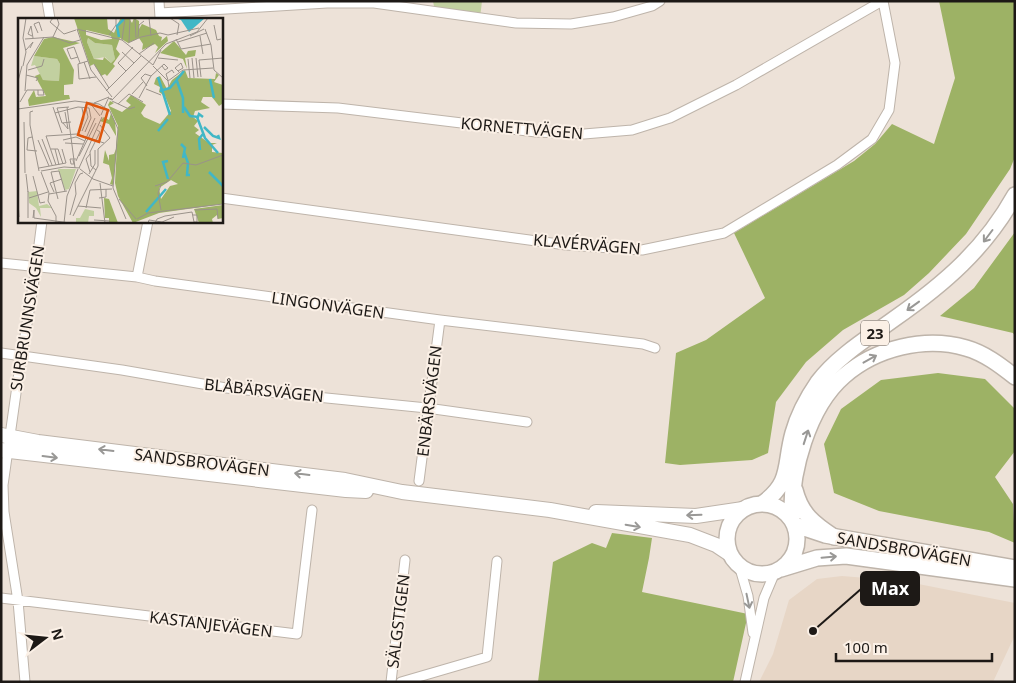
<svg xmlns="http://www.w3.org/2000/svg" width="1016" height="683" font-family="'Noto Sans',sans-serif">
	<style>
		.built { fill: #e7d6c6 }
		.green { fill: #c2d0a0 }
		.forest { fill: #9db265 }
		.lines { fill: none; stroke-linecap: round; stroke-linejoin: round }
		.minor-casing { stroke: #beb4aa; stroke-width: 11 }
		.secondary-casing { stroke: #beb4aa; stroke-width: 16 }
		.primary-casing { stroke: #beb4aa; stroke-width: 18 }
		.trunk-casing { stroke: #beb4aa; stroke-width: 18 }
		.minor { stroke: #fff; stroke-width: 9 }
		.secondary { stroke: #fff; stroke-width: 14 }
		.primary { stroke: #fff; stroke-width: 15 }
		.trunk { stroke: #fff; stroke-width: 15 }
		.oneway { stroke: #999896 }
		.labels { text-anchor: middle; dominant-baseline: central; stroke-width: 4; stroke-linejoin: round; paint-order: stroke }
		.shield { fill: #fbf0e6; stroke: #605a54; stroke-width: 1 }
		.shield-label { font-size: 15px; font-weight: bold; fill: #1d1916 }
		.street-label { font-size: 16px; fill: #1d1916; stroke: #fbf0e6 }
		.inset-river { fill: none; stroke: #41b7c6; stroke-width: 2.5 }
		.inset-road { fill: none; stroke: #9a928a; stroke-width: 1 }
		.view { fill: #de560c; fill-opacity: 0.15; stroke: #de560c; stroke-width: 2.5 }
		.inset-edge { fill: none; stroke: #1d1916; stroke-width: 2.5 }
		.leader { fill: none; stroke: #1d1916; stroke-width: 2 }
		.callout-dot { fill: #1d1916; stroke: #fbf0e6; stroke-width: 2 }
		.callout { fill: #1d1916; stroke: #1d1916; stroke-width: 2 }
		.callout-label { font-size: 18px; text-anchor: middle; font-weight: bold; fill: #fff }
	</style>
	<rect width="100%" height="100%" fill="#ede2d8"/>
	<path class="built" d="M842,576l61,5 112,22v32l-22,47h-234l14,-28 16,-54 28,-21z"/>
	<path class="green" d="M433,1h49l-2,17 -45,-6z"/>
	<path class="forest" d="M939,1h76v156l-5,12 -44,65 -37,39 -25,22 -61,35 -37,32 -30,40 -8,51 -16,7 -72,5 -15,-2 11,-110 30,-13 59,-42 -31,-65 120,-72 21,-17 17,-20 42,20 21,-66z
		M1015,232v104l-2,-3 -73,-17 34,-28z
		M938,373l47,6 30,30v42l-20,26 18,27 2,39 -26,-11 -110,-21 -45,-18 -10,-49 17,-35 40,-29z
		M612,533l40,5 -3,20 -7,34 106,22 -15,68h-195l15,-120 39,-19 14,5z"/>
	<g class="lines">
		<defs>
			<path id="minor" d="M47,1l3,18
				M159,1l1,17
				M160,13l167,-10h47l142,20 55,1 42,-7 39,-11 8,-5
				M221,104l117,4 198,24 48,2 48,-4 38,-12 66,-33 146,-84
				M221,198l345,47 76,5 82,-17 113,-68 35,-26 17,-29 6,-47 -12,-62
				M1,263l136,14 18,4 285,39 203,24 12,4
				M137,277l11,-56
				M1,353l121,17 104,18 201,20 100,14
				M419,481l21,-161
				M739,565l9,31 5,37
				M1,598l296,36 15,-124
				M25,682l-7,-81 -14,-89 -1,-27 15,-106 18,-111 6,-47
				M391,682l14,-122
				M401,682l86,-25 10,-96
				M745,682l19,-84 11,-26"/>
			<path id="secondary" d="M1,435l37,7 307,38 57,12 148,18 140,25 26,10 15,10
				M1,450l345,40 20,1
				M596,512l100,4 47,-7"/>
			<path id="primary" d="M727 539a35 35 0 1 1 70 0a35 35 0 1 1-70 0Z
				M795,525l30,10 190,33
				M781,569l36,-11 29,-2 169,23"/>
			<path id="trunk" d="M795,490c6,24 19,34 39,47
				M763,503c29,-21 21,-38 30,-70 5,-18 14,-35 25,-51 20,-26 50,-44 76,-63 50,-35 91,-70 121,-124
				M792,519c-2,-46 16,-112 52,-143 32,-28 81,-40 122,-28 18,5 34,17 49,29"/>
		</defs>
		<use href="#minor" class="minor-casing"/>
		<use href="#secondary" class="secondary-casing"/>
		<use href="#primary" class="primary-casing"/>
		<use href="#trunk" class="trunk-casing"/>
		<use href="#minor" class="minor"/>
		<use href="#secondary" class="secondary"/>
		<use href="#primary" class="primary"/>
		<use href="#trunk" class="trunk"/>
	</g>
	<defs><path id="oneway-shaft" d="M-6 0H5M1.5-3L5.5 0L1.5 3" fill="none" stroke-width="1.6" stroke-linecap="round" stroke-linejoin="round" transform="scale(1.25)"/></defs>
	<g class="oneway">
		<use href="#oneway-shaft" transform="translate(988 236) rotate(127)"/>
		<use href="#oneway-shaft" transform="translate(913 306) rotate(144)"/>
		<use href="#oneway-shaft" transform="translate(870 359) rotate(-29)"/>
		<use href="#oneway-shaft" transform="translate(806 437) rotate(-72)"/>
		<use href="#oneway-shaft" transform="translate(106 450) rotate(-173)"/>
		<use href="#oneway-shaft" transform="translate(50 457) rotate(7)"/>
		<use href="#oneway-shaft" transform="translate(302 474) rotate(-173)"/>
		<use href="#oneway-shaft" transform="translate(694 515) rotate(178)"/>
		<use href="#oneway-shaft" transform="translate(633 526) rotate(10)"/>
		<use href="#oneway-shaft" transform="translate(829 557) rotate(-5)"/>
		<use href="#oneway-shaft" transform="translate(748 601) rotate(78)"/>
	</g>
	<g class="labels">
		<rect class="shield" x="861" y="320.5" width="28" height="25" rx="4"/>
		<g class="shield-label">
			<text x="875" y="333">23</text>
		</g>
		<g class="street-label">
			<text transform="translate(522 128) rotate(5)">KORNETTVÄGEN</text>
			<text transform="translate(587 244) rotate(5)">KLAVÉRVÄGEN</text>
			<text transform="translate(328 305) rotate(8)">LINGONVÄGEN</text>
			<text transform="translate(27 318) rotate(-81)">SURBRUNNSVÄGEN</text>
			<text transform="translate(264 390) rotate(6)">BLÅBÄRSVÄGEN</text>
			<text transform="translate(429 401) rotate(-83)">ENBÄRSVÄGEN</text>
			<text transform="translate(202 462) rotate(7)">SANDSBROVÄGEN</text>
			<text transform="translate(904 549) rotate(10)">SANDSBROVÄGEN</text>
			<text transform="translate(398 621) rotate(-83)">SÄLGSTIGEN</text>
			<text transform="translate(211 624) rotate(7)">KASTANJEVÄGEN</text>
		</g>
	</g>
	<g transform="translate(18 18)">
		<rect width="205" height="205" fill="#ede2d8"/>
		<path d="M70,20l7,5 17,2 3,14 -4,4 -6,-6 -11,2 -7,-17zM16,38l23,3 3,5 -1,17 -16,-1 -8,-15 -4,1zM40,151h18l-7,20 -4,1zM19,173l2,15 8,-2 5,4h-12l1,9 -5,-9 -7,-5 -1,-11zM67,191l9,2v5h-5l-1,7h-12v-5h4z" fill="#c2d0a0"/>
		<path d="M56,0h33l1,11 6,4 6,-14 9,-1 3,5 2,-5 5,3v8l3,-5 14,6 3,6 3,1 -1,4 6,-5 1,5 -13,12 3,-6 -3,-3 -13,6 1,-6 -4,-6 -11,5 -8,-5 -4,11 4,5 -7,10 2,2 -8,10 -2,-2 -4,2 -7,-12 -4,2zM68,12l25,6 1,3 -11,1 -15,-5zM70,20l7,5 17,2 3,14 -4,4 -7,-6 -1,3 -9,-1 -7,-17zM35,19l27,6 -17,5 11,22 -1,14 -9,1v10h5l1,4 -41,7 -1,-6 6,-10 2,7 10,-1 -11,-20 5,-2 3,6 16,1 1,-17 -3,-5 -23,-3 10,-17zM156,23l12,14 2,-4 8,-1 -1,6 -10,2 2,11 -4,-10 -23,-6zM167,52l3,8 27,1 1,-6 3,2 -5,7 9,3 -1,19 -3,2 -7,-9h-9l-2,5 9,6 -15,3 -2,6 5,4 -4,5 5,4 -4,3 14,10h8l-5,2v7l11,1v51l-64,9 -26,10 -15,-27 -3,-13 3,-57 -10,-21 2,-4 4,2 -5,3 13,6 9,-7 -5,-4 5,-6 15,10 -5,8 3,4 16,7 11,-13 -6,-15 -6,-4 1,-5 -6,-3 2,-6 4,-2 7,13 5,-9zM153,162l7,4 -8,2 -9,13 -2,-11zM93,95l4,9 2,24 -4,39 -3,-1 2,-6 -3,-13 -6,-2 2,-13 4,11v-6l5,-1 2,-5v-13l-7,-12 -9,-3 4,-4 5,3zM86,180l5,1 9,24h-9v-5h-4zM205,187v13l-5,1 -1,-4 -5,4 1,4h-14l-5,-14z" fill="#9db265" fill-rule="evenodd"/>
		<path d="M157,0h30l-16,14 -8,-12z" fill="#41b7c6"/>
		<path class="inset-river" d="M101,19l-2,-11 7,-7M140,59l12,38M192,61l4,19M159,63l6,17v15M142,73l10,-3 14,-17M166,89l6,9 8,1 1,-3 4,3M179,99l8,21 13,15M186,109l9,9 6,2 -1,-3M140,113l10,-12M163,126l4,4 -2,10M182,132l-1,-11 4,-5M166,134l4,11 -1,12h3M191,154l14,14M150,161l-5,-17 5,-1M128,194l20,-23"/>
		<path class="inset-road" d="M35,0l-3,4 14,12 12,-4M117,0l1,20M131,0l2,18M152,0l9,6 -2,11M196,7l3,15 4,-1M59,11l45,11 31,25M59,11l14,41 21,27M187,11l6,16 3,25 9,8M20,15l-4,-9 5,-2 3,9M91,17l7,-10v-7M150,17l31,-7M14,18l-4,-2 3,-8 2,12M172,18l14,-7M182,18l3,18M35,19l6,-13 -2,-6M120,19l1,-12 5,-4M5,20l3,-20M7,21l28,-2 17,6 10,-3M158,21l5,10 30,-5M104,22l3,-22M111,24l1,-24M160,24l29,-9M110,25l13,-6 19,-4 8,2M8,32l7,-8 -3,6M104,34l12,11M121,36l15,-11M60,39l-7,2 -4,-10 7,-2 6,16M140,40l20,2M174,40l2,20M178,40l2,19M170,41l2,19M181,42l24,-2M181,42l2,17M70,43l-10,3 1,15 17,-2M66,44l6,17M76,46l15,24M135,47l8,-15M5,48l3,-14 -3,-14M135,48l15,15M10,52l14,-4 2,-7M108,53l-8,-8 15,-16M160,53l5,-3 -2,-5 -6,5 4,4M8,57l12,3 -2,3M150,62l-2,-6 6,-4 2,3M0,63l4,-15M129,68l-6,-8 4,-4 6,2M151,69l-1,-6 15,-11 30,-2M128,71l15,6M20,72v5h6l-1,-5M7,73l2,-26 17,-28M88,73l35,-35M114,76l11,-12M121,80l12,-22 13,-12 4,4 -3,2 -3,-4M94,81l-4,-1 4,2 54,-56 31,-12 11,-14M94,83l17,8 6,-2M2,84l7,-12h16M72,85l10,13M76,85l15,-6M100,86l11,-10 14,8M35,89l9,26M49,89l8,61M51,89l-12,1 5,15 9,-1M0,91l57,-8 24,3 11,7 8,18 -5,59 13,31M15,93l-3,1v13l9,46M37,95l23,-6 11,1 2,10 -6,14M83,97l7,-16M6,104l1,51M45,105l5,6 -3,-17M62,113l4,-13 -2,-10M64,113l6,-14 -2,-9M14,119l-4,1 -1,12 10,1M24,121l10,26M20,122l11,26M45,122l13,-3 9,4M47,125l18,1M33,131h7l5,15M37,131l4,16M72,136l-4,5 4,13M61,138l17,-33M55,142l1,4h-3l-1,-5h6M58,143l19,-43M38,147l-10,-29 31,-2 27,9M21,150l27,-5 -4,-14M61,150l23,-51M62,151l13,10 20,7M78,152l-5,-4 -1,-14 10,-20 -3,-2M23,153l23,-4 16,1M23,154l8,21 -1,8 8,15v7M8,156l2,18M71,156l6,-10v-14M15,158l7,27 5,-1M82,165l5,40M137,168l12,-4 16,-19 13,2 27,-10M72,172l22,-1M36,174l-4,-9 12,-4M31,176l18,-3M11,180l19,-6M81,180l7,-1v-8M40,181l-7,-27 8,-1 6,20M101,181l17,20M0,184l1,15M60,188l23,2M68,190l4,-18M143,192l-3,-17 3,-8M177,192l22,-1 1,10M174,194l2,10h3v-7h-4M52,197l6,-21 -1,-11 5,-9 3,-1M55,198l25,-50v-17l12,-11 -10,-13M10,200v-27M15,200l1,-8v8M16,200l36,5M119,201l11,-6 75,-9M76,202l16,1M46,205l3,-27 11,-27M130,205l1,-3 13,2 12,-5M137,205l2,-4 8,-3 27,-4"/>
		<path class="view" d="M69,85l21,7 -9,32 -21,-7z"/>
		<rect width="205" height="205" class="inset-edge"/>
	</g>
	<path class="leader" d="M813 631L861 589"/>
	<circle class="callout-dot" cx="813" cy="631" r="5"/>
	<rect class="callout" x="861" y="572" width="58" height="33" rx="5"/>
	<g class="callout-label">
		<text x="890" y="595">Max</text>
	</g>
	<rect width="1016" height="683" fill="none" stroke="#1d1916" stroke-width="5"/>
	<g transform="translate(45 638) rotate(74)" stroke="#fbf0e6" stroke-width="4" paint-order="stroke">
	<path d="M0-4L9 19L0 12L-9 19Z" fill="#1d1916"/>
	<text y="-8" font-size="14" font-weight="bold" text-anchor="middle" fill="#1d1916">N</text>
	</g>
	<path d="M836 653v8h156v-8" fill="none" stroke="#1d1916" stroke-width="2.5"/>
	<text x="844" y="653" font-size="15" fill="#1d1916" stroke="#fbf0e6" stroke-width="4" paint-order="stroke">100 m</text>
</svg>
